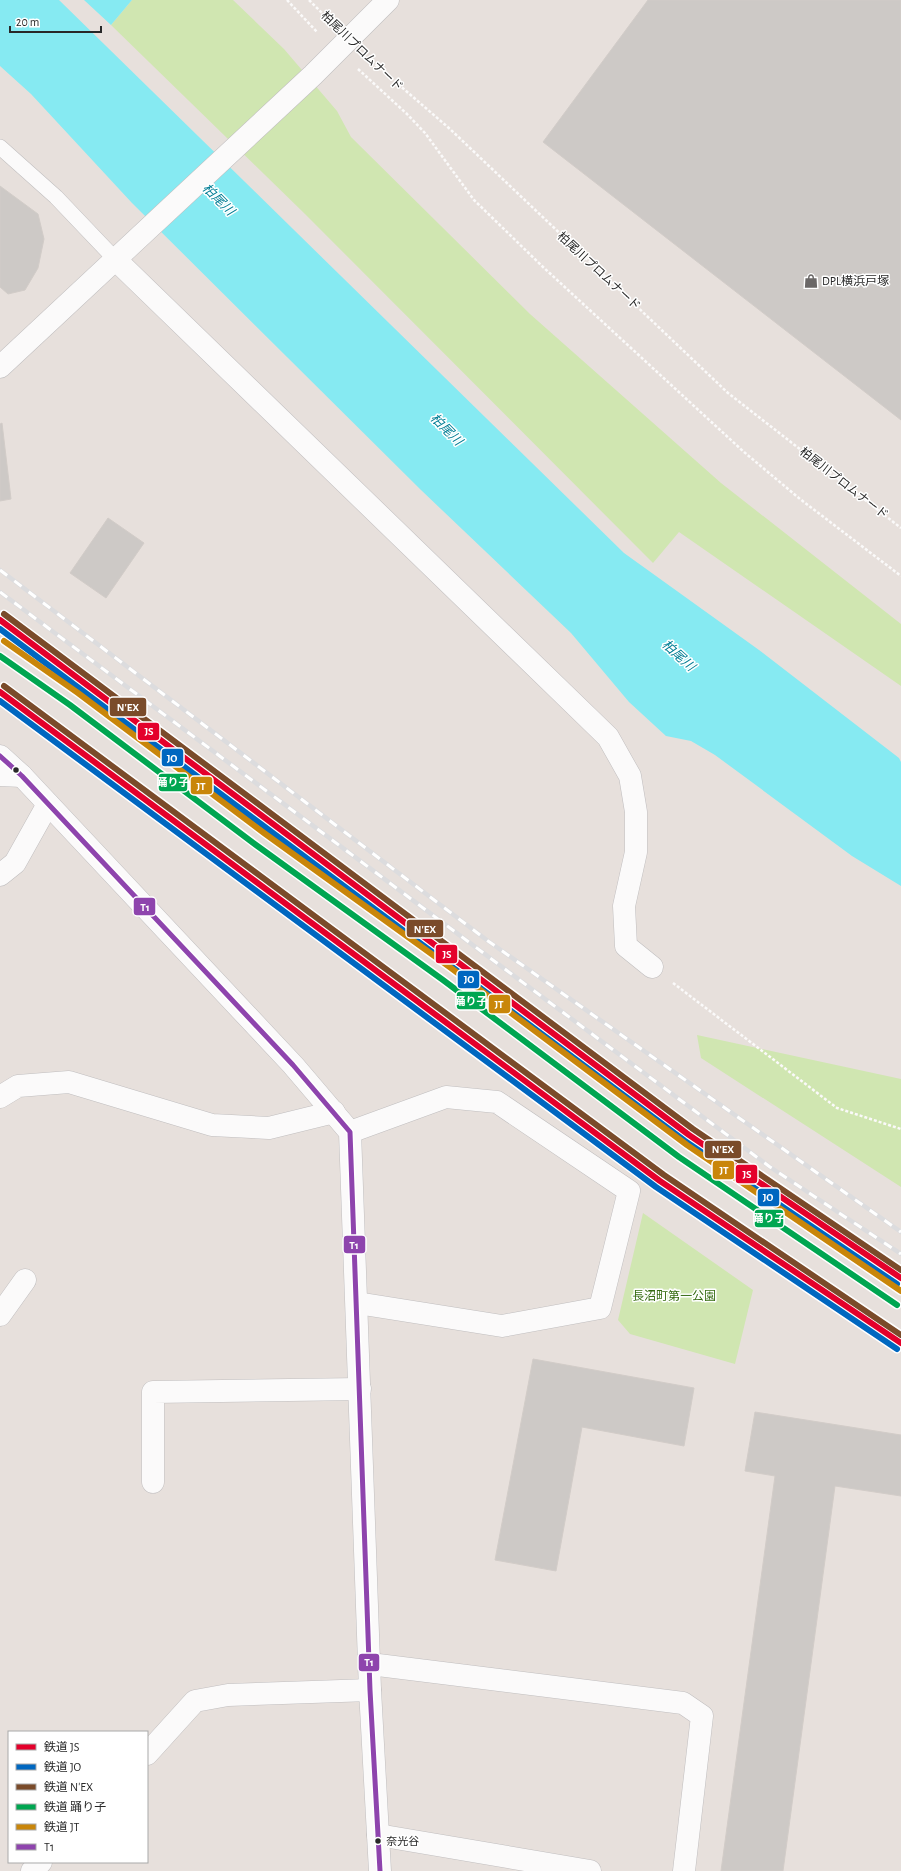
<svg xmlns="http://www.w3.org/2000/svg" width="901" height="1871" font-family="'Alegreya Sans','Noto Sans JP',sans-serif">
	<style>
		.green { fill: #d0e6b1 }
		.water { fill: #86eaf2 }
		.building { fill: #cdc9c6; stroke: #d2ccc8 }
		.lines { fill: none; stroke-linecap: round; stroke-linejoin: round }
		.lane-casing { stroke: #c0bebf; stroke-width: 16 }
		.street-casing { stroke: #c0bebf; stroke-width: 23 }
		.secondary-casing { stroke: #c0bebf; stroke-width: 23 }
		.path { stroke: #fbfafa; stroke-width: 2.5; stroke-dasharray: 3 2; stroke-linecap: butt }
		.lane { stroke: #fbfafa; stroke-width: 15 }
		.street { stroke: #fbfafa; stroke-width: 22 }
		.secondary { stroke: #fbfafa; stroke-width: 22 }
		.rail-casing { stroke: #dcdcde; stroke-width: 4.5 }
		.rail { stroke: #fff; stroke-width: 3; stroke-dasharray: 9; stroke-linecap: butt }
		.bus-1-casing { stroke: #fff; stroke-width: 8 }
		.bus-1 { stroke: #8e44ad; stroke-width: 5 }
		.rail-1-casing { stroke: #fff; stroke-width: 9 }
		.rail-2-casing { stroke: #fff; stroke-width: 9 }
		.rail-3-casing { stroke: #fff; stroke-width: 9 }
		.rail-4-casing { stroke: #fff; stroke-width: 9 }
		.rail-5-casing { stroke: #fff; stroke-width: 9 }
		.rail-1 { stroke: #e4002b; stroke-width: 6 }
		.rail-2 { stroke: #0067c0; stroke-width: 6 }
		.rail-3 { stroke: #7a4b2a; stroke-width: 6 }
		.rail-4 { stroke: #00a651; stroke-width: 6 }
		.rail-5 { stroke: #c9860a; stroke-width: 6 }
		.bus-dot { fill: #282828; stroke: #fff; stroke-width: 1.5 }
		.labels { text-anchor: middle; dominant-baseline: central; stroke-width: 3; stroke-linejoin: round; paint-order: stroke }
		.bus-label { font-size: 11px; fill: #282828; stroke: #fff; text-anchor: start }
		.street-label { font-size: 12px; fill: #282828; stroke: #fff }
		.poi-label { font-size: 12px; fill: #282828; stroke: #fff; text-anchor: start }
		.park-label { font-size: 12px; fill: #356b11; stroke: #fff }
		.water-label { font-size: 13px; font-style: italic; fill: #027e95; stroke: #fff }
		.line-badge { stroke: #fff; stroke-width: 1.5 }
		.badge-label { font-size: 11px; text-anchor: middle; font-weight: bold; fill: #fff }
	</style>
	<rect width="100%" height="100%" fill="#e7e0dc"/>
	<path class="green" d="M132,0h101l51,49 53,62 14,26 179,177 191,169 180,141v62l-222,-154 -26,31 -348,-349 -194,-189z
		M697,1035l204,44v108l-200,-129z
		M643,1213l110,77 -18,74 -105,-30 -12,-14z"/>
	<path class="water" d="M0,0h59l565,553 135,97 140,108 2,4v124l-49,-30 -137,-101 -24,-14 -25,-5 -37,-34 -58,-69 -150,-143 -289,-287 -101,-109 -31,-28z
		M84,0h48l-21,25z"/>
	<path class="building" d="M648,0h253v420l-358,-278z
		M0,186l38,28 6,25 -6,29 -13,22 -17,4 -8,-7z
		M2,423l9,76 -11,2v-77z
		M108,518l36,25 -38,55 -36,-25z
		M533,1359l161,29 -10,58 -102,-19 -26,144 -61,-11z
		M755,1412l146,23v61l-66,-10 -52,385h-62l54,-395 -30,-5z"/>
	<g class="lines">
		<defs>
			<path id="lane" d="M0,147l56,50 59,62"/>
			<path id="street" d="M115,259l493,478 22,39 6,36v40l-12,54 2,40 26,21
				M0,775l22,1
				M0,875l15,-12 33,-59
				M0,1097l18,-11 51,-4 143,43 57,3 65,-16
				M350,1132l96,-35 51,5 132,89 -29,117 -98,18 -145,-23
				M0,1315l25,-35
				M153,1482v-90l207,-3
				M370,1664l313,39 19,13 -18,155
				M147,1754l48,-53 33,-6 142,-5
				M378,1835l212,36
				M32,1871l9,-9"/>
			<path id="secondary" d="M0,367l313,-292 75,-75
				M0,756l22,20 271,289 57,67 20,558 10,181"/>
		</defs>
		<use href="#lane" class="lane-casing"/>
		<use href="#street" class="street-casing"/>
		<use href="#secondary" class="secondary-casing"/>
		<path class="path" d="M287,0l30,32
			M309,0l21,21
			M368,58l82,71 278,264 173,135
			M358,69l49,45 18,19 49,67 69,67 201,185 56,47 101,77
			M673,983l164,125 64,21"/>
		<use href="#lane" class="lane"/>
		<use href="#street" class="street"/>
		<use href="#secondary" class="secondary"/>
		<defs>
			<path id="rail" d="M0,570l488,371 413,291
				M0,592l770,575 131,87"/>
		</defs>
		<use href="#rail" class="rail-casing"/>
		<use href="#rail" class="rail"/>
		<defs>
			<path id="bus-1" d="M0,756l22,20 271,289 57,67 20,558 10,181"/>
		</defs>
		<use href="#bus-1" class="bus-1-casing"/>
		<use href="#bus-1" class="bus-1"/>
		<defs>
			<path id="rail-1" d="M0,620l689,515 212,143
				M0,692l660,489 241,162"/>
			<path id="rail-2" d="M0,629l685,512 212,143
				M0,701l656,486 241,162"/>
			<path id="rail-3" d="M4,614l689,515 208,141
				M4,686l660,489 237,160"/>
			<path id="rail-4" d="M0,656l70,49 186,140 187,135 236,177 218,148"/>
			<path id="rail-5" d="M4,641l74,52 186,140 187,135 236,177 214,146"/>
		</defs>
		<use href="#rail-1" class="rail-1-casing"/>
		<use href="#rail-2" class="rail-2-casing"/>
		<use href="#rail-3" class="rail-3-casing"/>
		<use href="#rail-4" class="rail-4-casing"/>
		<use href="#rail-5" class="rail-5-casing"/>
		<use href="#rail-1" class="rail-1"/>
		<use href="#rail-2" class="rail-2"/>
		<use href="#rail-3" class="rail-3"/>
		<use href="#rail-4" class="rail-4"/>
		<use href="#rail-5" class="rail-5"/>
	</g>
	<defs>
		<symbol id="shop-bare" viewBox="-9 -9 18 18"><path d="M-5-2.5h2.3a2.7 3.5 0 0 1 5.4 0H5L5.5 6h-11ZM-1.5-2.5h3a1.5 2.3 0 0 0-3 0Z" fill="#6b6867" stroke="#fff" stroke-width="2.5" paint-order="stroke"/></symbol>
	</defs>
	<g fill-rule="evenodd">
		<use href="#shop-bare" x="801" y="271" width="20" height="20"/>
	</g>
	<g class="bus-dot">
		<circle cx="16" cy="770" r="3.5"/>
		<circle cx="378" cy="1841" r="3.5"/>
	</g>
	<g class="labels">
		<g class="bus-label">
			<text x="386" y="1841">奈光谷</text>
		</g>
		<g class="street-label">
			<text transform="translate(362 51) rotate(44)">柏尾川プロムナード</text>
			<text transform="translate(599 271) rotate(43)">柏尾川プロムナード</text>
			<text transform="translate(844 483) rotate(38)">柏尾川プロムナード</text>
		</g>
		<g class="poi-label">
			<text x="822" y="281">DPL横浜戸塚</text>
		</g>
		<g class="park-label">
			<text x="674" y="1296">長沼町第一公園</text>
		</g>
		<g class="water-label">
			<text transform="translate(218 200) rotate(45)">柏尾川</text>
			<text transform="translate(446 430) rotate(45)">柏尾川</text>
			<text transform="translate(678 656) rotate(42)">柏尾川</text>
		</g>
	</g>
	<g class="line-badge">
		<rect x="109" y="697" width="38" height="20" rx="4" fill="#7a4b2a"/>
		<rect x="137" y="722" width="23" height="19" rx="4" fill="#e4002b"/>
		<rect x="161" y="748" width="23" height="19" rx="4" fill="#0067c0"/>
		<rect x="158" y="773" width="30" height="19" rx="4" fill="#00a651"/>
		<rect x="190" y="776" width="23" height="19" rx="4" fill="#c9860a"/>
		<rect x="133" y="897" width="23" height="19" rx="4" fill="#8e44ad"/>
		<rect x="406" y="919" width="38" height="19" rx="4" fill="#7a4b2a"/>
		<rect x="435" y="944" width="23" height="20" rx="4" fill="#e4002b"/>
		<rect x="457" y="970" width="23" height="19" rx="4" fill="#0067c0"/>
		<rect x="456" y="991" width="30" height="19" rx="4" fill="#00a651"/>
		<rect x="488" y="994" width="23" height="20" rx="4" fill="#c9860a"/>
		<rect x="704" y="1140" width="38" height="19" rx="4" fill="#7a4b2a"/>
		<rect x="712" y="1160" width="23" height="20" rx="4" fill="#c9860a"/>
		<rect x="735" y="1164" width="23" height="20" rx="4" fill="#e4002b"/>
		<rect x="757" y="1188" width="23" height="19" rx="4" fill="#0067c0"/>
		<rect x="754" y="1209" width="30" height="19" rx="4" fill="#00a651"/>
		<rect x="343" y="1235" width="23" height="19" rx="4" fill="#8e44ad"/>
		<rect x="358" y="1653" width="22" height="19" rx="4" fill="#8e44ad"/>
	</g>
	<g class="badge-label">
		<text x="128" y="711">N'EX</text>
		<text x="149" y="735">JS</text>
		<text x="172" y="762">JO</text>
		<text x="173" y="786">踊り子</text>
		<text x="201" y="790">JT</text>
		<text x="145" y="911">T1</text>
		<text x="425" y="933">N'EX</text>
		<text x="447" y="958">JS</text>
		<text x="469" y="983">JO</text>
		<text x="471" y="1005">踊り子</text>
		<text x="499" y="1008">JT</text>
		<text x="723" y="1153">N'EX</text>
		<text x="724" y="1174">JT</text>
		<text x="747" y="1178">JS</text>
		<text x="768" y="1201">JO</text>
		<text x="769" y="1222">踊り子</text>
		<text x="354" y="1249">T1</text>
		<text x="369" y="1666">T1</text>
	</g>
	<rect x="8" y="1731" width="140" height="132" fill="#ffffff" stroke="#a9a9a9"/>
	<rect x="16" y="1744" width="20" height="6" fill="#e4002b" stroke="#a9a9a9"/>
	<text x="44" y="1751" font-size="12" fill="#282828">鉄道 JS</text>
	<rect x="16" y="1764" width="20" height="6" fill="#0067c0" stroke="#a9a9a9"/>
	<text x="44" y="1771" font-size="12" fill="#282828">鉄道 JO</text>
	<rect x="16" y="1784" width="20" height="6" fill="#7a4b2a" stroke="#a9a9a9"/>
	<text x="44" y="1791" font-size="12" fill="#282828">鉄道 N'EX</text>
	<rect x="16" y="1804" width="20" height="6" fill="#00a651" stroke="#a9a9a9"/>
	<text x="44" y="1811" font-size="12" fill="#282828">鉄道 踊り子</text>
	<rect x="16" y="1824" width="20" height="6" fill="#c9860a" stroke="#a9a9a9"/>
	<text x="44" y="1831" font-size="12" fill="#282828">鉄道 JT</text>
	<rect x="16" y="1844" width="20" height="6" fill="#8e44ad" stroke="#a9a9a9"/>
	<text x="44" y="1851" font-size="12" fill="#282828">T1</text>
	<path d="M10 26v6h91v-6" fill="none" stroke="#282828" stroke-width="2"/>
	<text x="16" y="26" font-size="12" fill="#282828" stroke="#ffffff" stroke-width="3" paint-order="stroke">20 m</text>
</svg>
